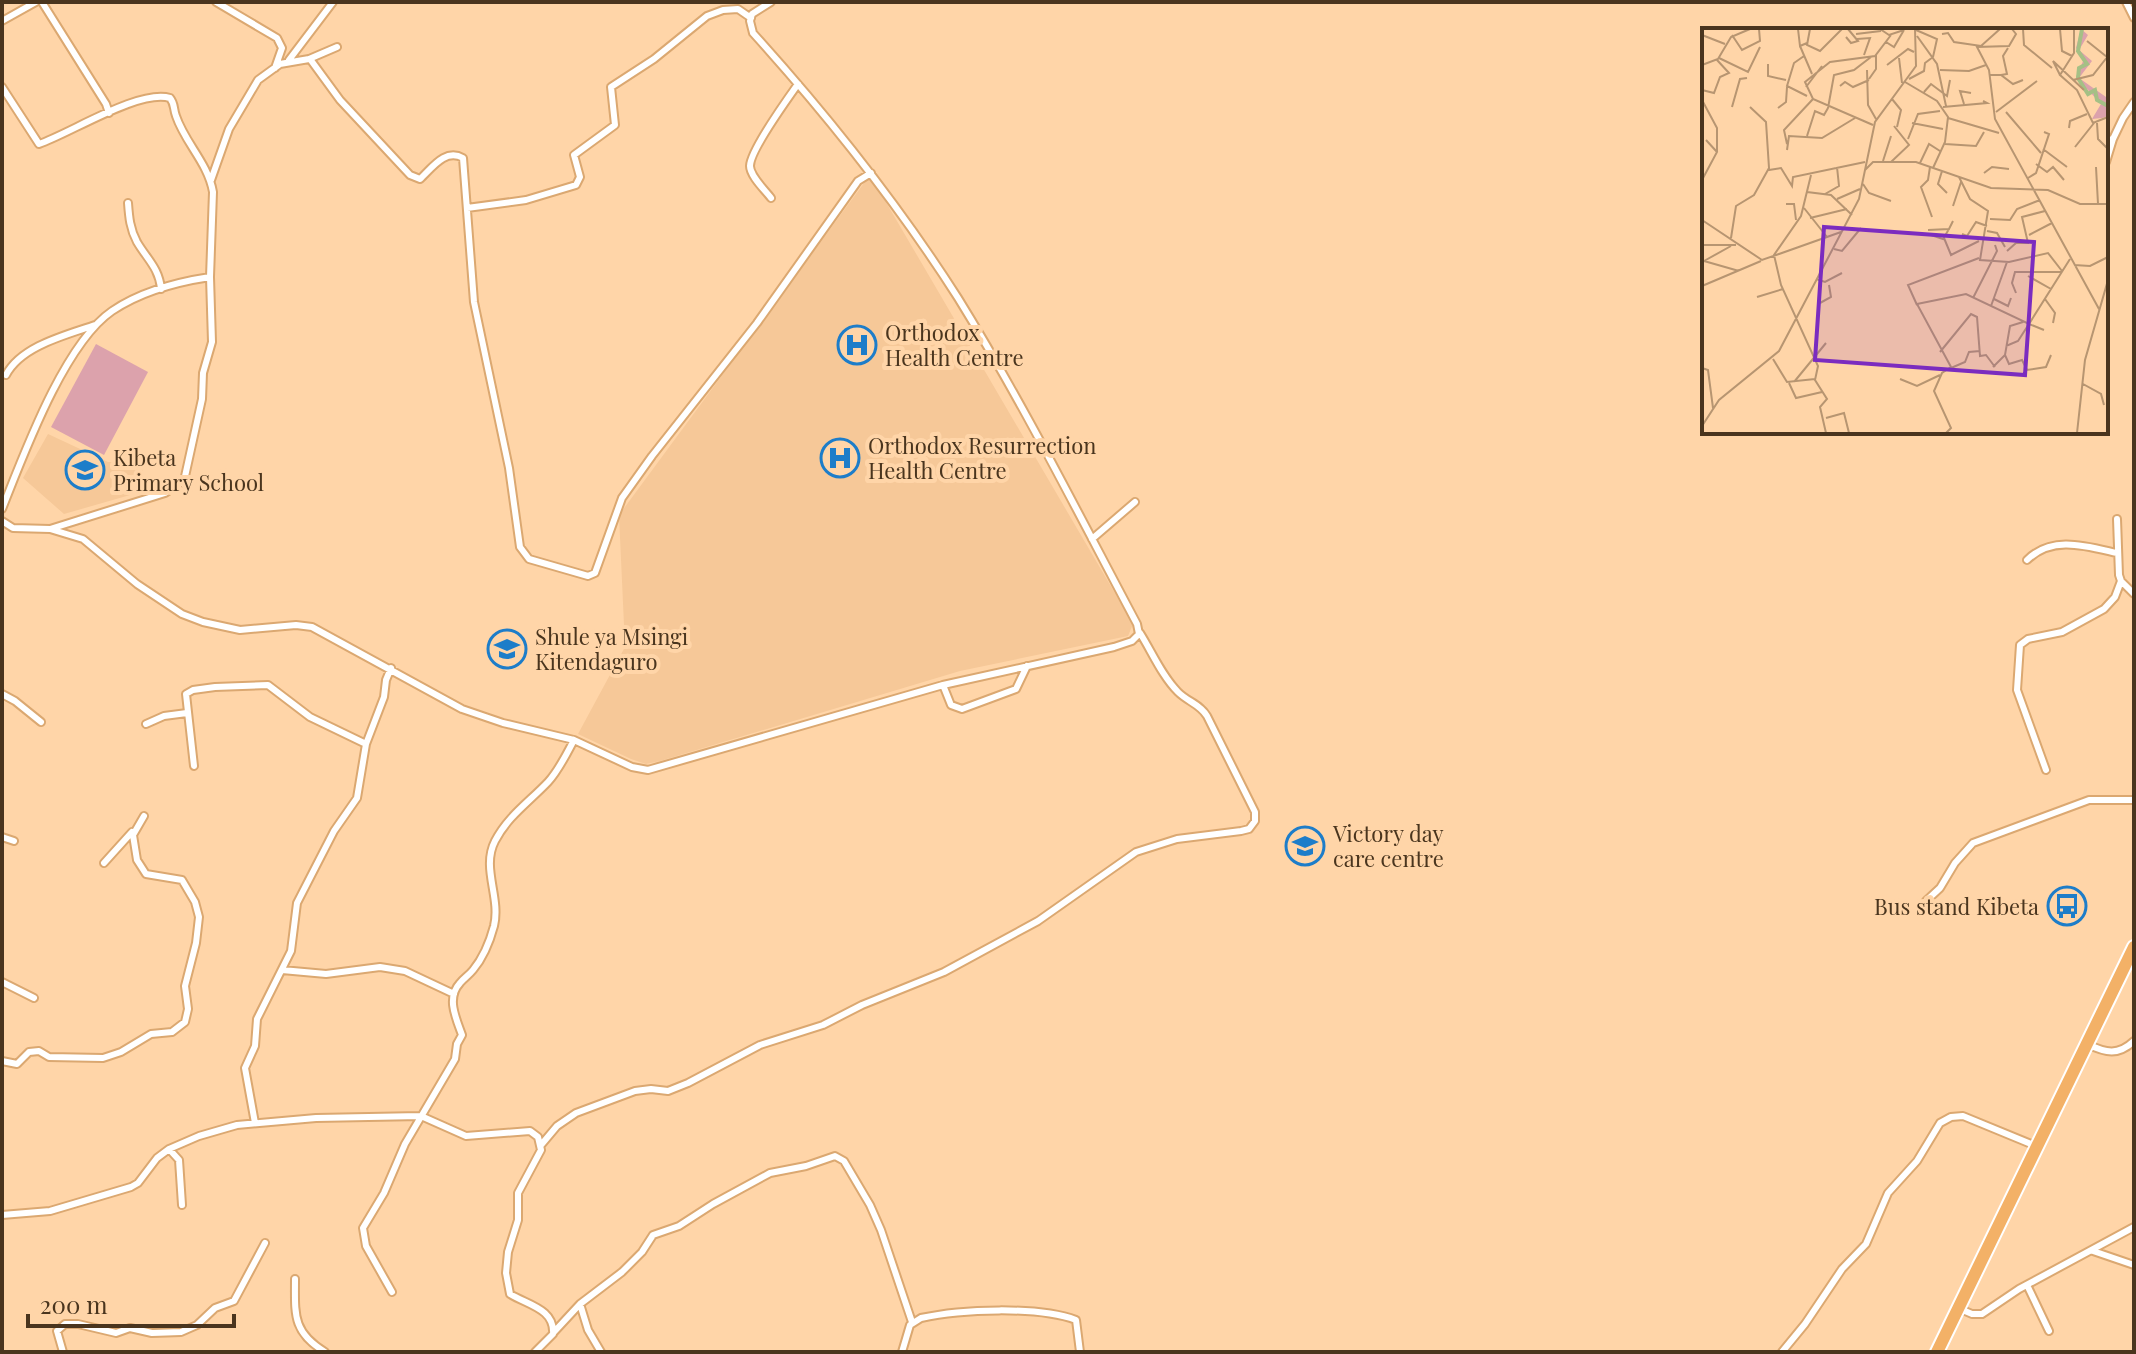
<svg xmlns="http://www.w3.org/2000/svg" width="2136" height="1354" font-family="'Playfair Display',serif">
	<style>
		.built { fill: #f6c898 }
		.green { fill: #dca2ac }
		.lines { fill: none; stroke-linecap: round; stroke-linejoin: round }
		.street-casing { stroke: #dba871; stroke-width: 10 }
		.highway-casing { stroke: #fff; stroke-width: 16 }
		.street { stroke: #fff; stroke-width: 6 }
		.highway { stroke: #f3b167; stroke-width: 12 }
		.labels { text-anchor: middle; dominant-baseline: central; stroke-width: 8; stroke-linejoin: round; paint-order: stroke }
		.poi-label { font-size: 22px; fill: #4a351e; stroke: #ffd5a8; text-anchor: start }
		.inset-river { fill: none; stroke: #a5c085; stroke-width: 4 }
		.inset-road { fill: none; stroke: #b79571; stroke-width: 2 }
		.view { fill: #7b2cbf; fill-opacity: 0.15; stroke: #7b2cbf; stroke-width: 4 }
		.inset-edge { fill: none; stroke: #4a351e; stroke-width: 4 }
	</style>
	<rect width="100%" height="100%" fill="#ffd5a8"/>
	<path class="built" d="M870,175l263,449 -5,12 -168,35 -300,90 -14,3 -15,-5 -53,-25 47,-87 -6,-132z
		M48,434l60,28h34l2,29 -80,23 -41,-36z"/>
	<path class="green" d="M96,344l52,28 -44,83 -53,-28z"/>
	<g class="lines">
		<defs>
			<path id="street" d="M42,2l64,102 3,9
				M216,2l61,36 5,10 -7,20
				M2126,2l8,16
				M2,21l34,-19
				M310,59l30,41 70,75 10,4c12,-11 25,-31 43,-21l11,144 35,166 11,79 9,12 59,17 7,-3 27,-75 30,-42 105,-133 101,-142 13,-8
				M289,60l44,-58
				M2,87l37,57c32,-11 100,-55 131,-46 5,6 3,10 6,18 9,27 32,47 37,76l-3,85 2,65 -9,31 -1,26 -18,82 -19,12 -115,36
				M2106,141l7,-2 10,-21 11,-16
				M2106,162l7,-23
				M211,180l18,-51 29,-49 22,-16 29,-5 28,-12
				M771,198c-6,-8 -21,-22 -21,-32 0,-15 38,-68 48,-82
				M128,203c1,14 2,26 9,39 10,17 22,26 24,47
				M467,208l59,-8 50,-15 4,-8 -6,-22 41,-30 -4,-38 43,-28 53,-43 16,-6 15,-1 13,9
				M6,375c15,-29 60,-40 89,-50
				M2,509c22,-55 62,-165 110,-198 28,-19 65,-29 98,-34
				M2117,519l2,56 2,6 13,13
				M2,521l11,7 37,1 33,10 54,45 45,30 21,8 37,8 56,-5 16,2 150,82 41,14 71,17 58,27 16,3 295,-85 171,-38 18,-6 7,-7 -2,-10c-58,-109 -114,-221 -179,-326 -60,-94 -130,-182 -205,-265l-3,-12 2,-7 19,-12
				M1092,539l43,-37
				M2027,560c25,-25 59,-14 90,-7
				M943,685l8,20 11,4 54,-20 11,-23
				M2,694l13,7 26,21
				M146,724l18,-8 23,-3
				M194,766l-8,-72 7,-4 22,-3 53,-2 42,32 56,27
				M2046,770l-29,-80 3,-45 8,-6 34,-7 42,-23 11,-12 6,-16
				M2,837l12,4
				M104,863l28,-31
				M1926,901l14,-13 15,-25 18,-20 116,-43h45
				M282,970l44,4 54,-7 25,4 49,23
				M2,982l32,16
				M2087,1044c19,9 31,12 47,-3
				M2,1061l15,3 12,-12 10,-1 10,6 54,1 18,-6 30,-18 21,-2 13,-10 3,-13 -3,-23 11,-43 3,-26 -4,-15 -13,-22 -36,-6 -9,-14 -4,-25 11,-19
				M255,1123l-10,-55 10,-22 2,-27 34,-68 6,-48 37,-72 23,-33 9,-54 18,-47 2,-17 5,-12
				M541,1145l16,-19 19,-13 59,-22 16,-2 17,2 20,-8 72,-38 63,-20 39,-20 82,-33 94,-51 98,-69 41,-13 64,-8 8,-2 6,-8v-9l-48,-96c-7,-12 -19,-14 -29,-24 -16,-16 -26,-40 -38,-59
				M169,1149l10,11 3,45
				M2,1215l48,-4 81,-24 7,-4 19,-25 12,-9 30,-13 38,-11 79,-7 105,-2 45,20 64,-5 8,6 3,13 -23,43v27l-10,32 -2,21 4,21c18,11 45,15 43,40l-18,18
				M2093,1251l41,14
				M295,1279c0,35 -3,53 30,73
				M2027,1285l22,46
				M392,1292l-26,-46 -3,-18 21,-35 21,-49 50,-85 2,-15 5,-9c-6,-17 -16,-37 -2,-52 4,-5 9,-8 13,-13 10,-12 17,-29 21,-44 7,-29 -13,-58 1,-85 13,-25 34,-39 53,-59 11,-12 18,-27 26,-42
				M580,1304l8,26 13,22
				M1958,1308l14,6h10l37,-25 115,-62
				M554,1332l26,-28 42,-32 20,-20 11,-17 26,-9 34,-22 57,-31 36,-7 29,-10 9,5 26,44 11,25 31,92
				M63,1352l-6,-21 8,-7h13l38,9 14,-5 22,5 29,-1 16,-7 18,-17 19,-7 31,-58
				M902,1352l8,-27 11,-7c40,-9 117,-12 155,2l4,32
				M1782,1352l23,-28 37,-55 24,-25 22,-51 29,-32 23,-38 11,-6 12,-1 73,30"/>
			<path id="highway" d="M1937,1352l197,-405"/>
		</defs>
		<use href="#street" class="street-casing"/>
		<use href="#highway" class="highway-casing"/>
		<use href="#street" class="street"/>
		<use href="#highway" class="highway"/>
	</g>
	<defs>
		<symbol id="hospital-ring" viewBox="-11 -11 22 22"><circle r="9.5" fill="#ffd5a8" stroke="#1d7dc9" stroke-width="1.5"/><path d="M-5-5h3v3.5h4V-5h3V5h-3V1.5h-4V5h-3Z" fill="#1d7dc9"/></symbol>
		<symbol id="school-ring" viewBox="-11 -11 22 22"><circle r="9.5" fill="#ffd5a8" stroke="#1d7dc9" stroke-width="1.5"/><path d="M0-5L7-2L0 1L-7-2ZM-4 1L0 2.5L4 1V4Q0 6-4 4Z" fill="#1d7dc9"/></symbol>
		<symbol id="bus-ring" viewBox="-11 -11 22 22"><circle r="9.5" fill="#ffd5a8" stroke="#1d7dc9" stroke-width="1.5"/><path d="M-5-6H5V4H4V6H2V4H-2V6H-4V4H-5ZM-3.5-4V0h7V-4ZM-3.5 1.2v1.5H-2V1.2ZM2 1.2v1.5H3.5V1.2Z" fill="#1d7dc9"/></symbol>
	</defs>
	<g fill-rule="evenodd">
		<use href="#hospital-ring" x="835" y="323" width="44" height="44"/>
		<use href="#hospital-ring" x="818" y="436" width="44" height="44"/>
		<use href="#school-ring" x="63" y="448" width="44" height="44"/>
		<use href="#school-ring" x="485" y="627" width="44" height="44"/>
		<use href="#school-ring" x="1283" y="824" width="44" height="44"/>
		<use href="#bus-ring" x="2045" y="884" width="44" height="44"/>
	</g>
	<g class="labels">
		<g class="poi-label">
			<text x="885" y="332">Orthodox<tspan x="885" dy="25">Health Centre</tspan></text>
			<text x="868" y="445">Orthodox Resurrection<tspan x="868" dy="25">Health Centre</tspan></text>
			<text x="113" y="457">Kibeta<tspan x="113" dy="25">Primary School</tspan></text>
			<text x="535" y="636">Shule ya Msingi<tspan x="535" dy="25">Kitendaguro</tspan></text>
			<text x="1333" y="833">Victory day<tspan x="1333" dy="25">care centre</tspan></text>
			<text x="2039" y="906" text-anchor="end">Bus stand Kibeta</text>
		</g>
	</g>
	<g transform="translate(1702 28)">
		<rect width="406" height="406" fill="#ffd5a8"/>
		<path d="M379,1l7,6 -9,15 13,11 -13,17 27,19 2,19 -6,2 -10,1 9,-15 -25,-27 8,-18 -8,-11z" fill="#dca2ac"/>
		<path class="inset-river" d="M380,1l-4,22 9,13 -8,4 -1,10 10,16 7,-4 2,10 11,6"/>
		<path class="inset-road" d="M96,1l2,17 7,-3M108,1l-3,16 13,6 22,-22M178,1l9,6 15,-5M310,1l4,5 -7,12 -32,1 12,23 6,49 104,190M321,1l1,16 28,23M358,1l2,22 10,5M372,1v24l-14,22 17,15 16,33 15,-6M214,2l21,9 -4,18M154,6l25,-3M240,6l6,-1 6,9 27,4 19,-17M0,7l23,9M30,7l10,15 18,-9 -1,-12M215,8l20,28 9,42M144,9l5,6 7,-2 -10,-12M155,11l13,-1 -6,17M385,13l20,16M184,14l8,5 10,-17M98,18l12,28M102,28l-10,7 -7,23 20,10M17,30l29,14 12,-25M197,30l3,25M66,36v12l18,4M0,37l16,-6 13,-22 19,-8M185,37l21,-16 6,3M165,42l1,35 8,14M238,42l29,1 17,-6M287,47h12l12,9 10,-4M299,47l6,-1 -4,-18 5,-8M358,47l-7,-14 31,29M167,51l7,-10v-14M207,51l15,-8 1,-8 8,-6M371,52l20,-5 15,-19M203,54l32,19 11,16 -3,25 -12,26M138,58l5,-4 8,5 16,-7M104,59l16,-21M0,62l12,3 6,-16 9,-4 -12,-13M222,64l7,-8 16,12 3,-16M190,71l9,11 -4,17M0,72l15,28v24M262,76l-4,-13 11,2M30,79l8,-28 7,-1M241,79l44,-4 -4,-2M76,80l8,-6 1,-15M126,80l6,-33 20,-5 17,-13M294,84l41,-31M304,84l35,41M246,90l51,15M210,95l31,6M395,95l1,16 10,10M171,97l-60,-26 -8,-17 25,-20 45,-6 16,-21M367,100l1,-7 17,-7M105,108l8,-25 9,4 4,-7M206,111l10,-25 22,-3M85,116l-3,-14 29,-31M243,116l31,2 8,-14M373,119l19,-24M341,121l24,18M85,122l2,-14 33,2 33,-20M181,133l8,-25M189,134l18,-17 -15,-19M218,135l9,-19 11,7M334,136l11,8 6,-5 11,13M228,139l-2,13 -7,7 11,30M394,139l2,37M67,142l12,-2 11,18 1,-9 72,-15M163,142l8,-8h43l75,26 57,2 32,14h28M240,143l-4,13 9,9M282,145l8,-6 17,2M109,147l-10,41 -27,39 7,30 37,81 -3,14 12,19 -7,8 6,26M257,149l11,22 18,12 -8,49 29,2 39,-9 14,18M326,150l8,-5 13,-39 -5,-2M0,152l15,-28 -11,-12M161,156l6,9 22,8M105,164l24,3 21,20M123,166l14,-8 -2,-19M135,171l23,-10M84,176h8l2,16M251,178l8,-24M102,180l23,29M108,190l37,-9M288,191l20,1 7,-11 23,-9M0,192l60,40 79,-28M226,202l21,-1 4,-8M285,203l10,2 8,14M226,206l15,5 6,-10M260,206l5,2 9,-14 11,4M327,207l23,-12M29,210l5,-32 18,-11 15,-27 -3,-46 -16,-15M242,210l7,17 28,-14M0,217h34M132,221l8,2 19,-23M305,223l9,-8h12l-6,-26 23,-6M2,233l35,10M2,233l27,-15M372,237l16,1 18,-9M326,248l23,13M114,251l9,3 17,-9M0,258l59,-25M314,265l-4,-10 3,-11h46M55,269l26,-8M271,270l24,-47 -2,-6M292,271l14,7 3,-8M343,271l10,14 -2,10M118,275l11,-6 -2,-12M215,277l-9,-20 71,-27M289,278l16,-44M304,318l12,-5 11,-17 15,6M238,324l31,-38 6,3 3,39 6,-1 9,12M303,327l4,9 13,-4 5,10 19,-3 5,-12M71,331l14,23 28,-3M291,339l12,-12 5,-29 13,-4M0,340l6,2 5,38M249,340l14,-6 4,-10 11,-1M198,351l17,7 23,-11M92,354l32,-39M87,355l7,15 26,-6M381,356l18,10 3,11M124,390l18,-5 5,20M0,398l17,-26 60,-49 80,-152 16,-77 41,-56 -1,-37M244,405l5,-5 -17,-37 8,-18 9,-6 -34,-63 49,-10 63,30 41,-65M375,405l8,-73 23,-80"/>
		<path class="view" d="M122,199l210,15 -9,133 -210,-15z"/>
		<rect width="406" height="406" class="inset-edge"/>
	</g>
	<rect width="2136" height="1354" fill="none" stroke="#4a351e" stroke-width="8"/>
	<path d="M28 1314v12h206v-12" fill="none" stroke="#4a351e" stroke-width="4"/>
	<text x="40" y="1314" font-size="24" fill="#4a351e" stroke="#ffd5a8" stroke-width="6" paint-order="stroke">200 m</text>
</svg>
